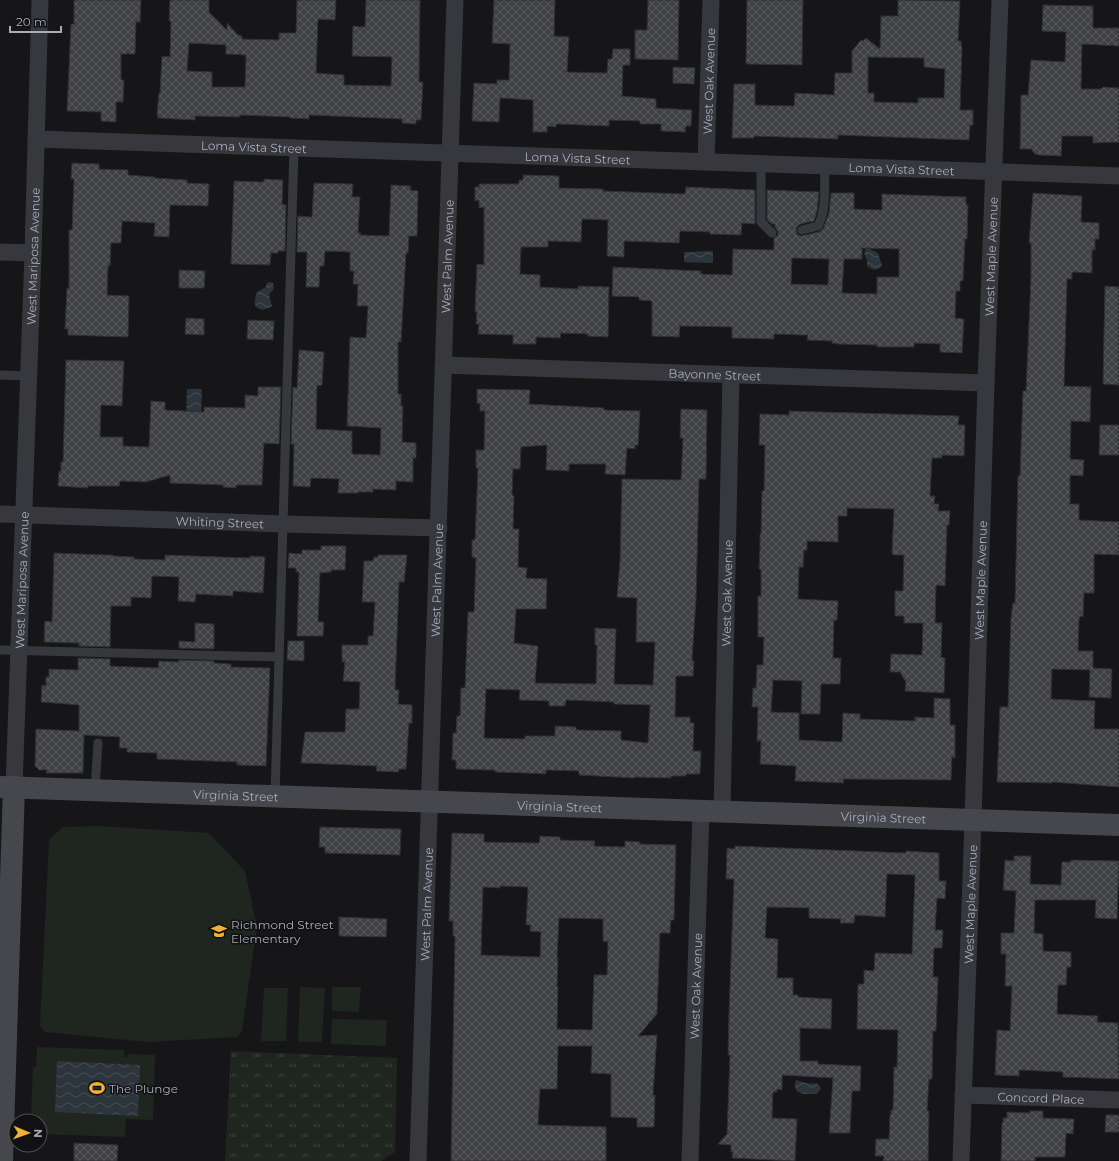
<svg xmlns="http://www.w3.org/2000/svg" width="1119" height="1161" font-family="Montserrat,sans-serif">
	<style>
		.grass { fill: url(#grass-tufts) }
		.pitch { fill: #1e261f }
		.water { fill: url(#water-waves) }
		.building { fill: url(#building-cross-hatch); stroke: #303034; fill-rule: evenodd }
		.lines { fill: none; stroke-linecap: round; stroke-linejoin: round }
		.lane { stroke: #37383d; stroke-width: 9 }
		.street { stroke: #37383d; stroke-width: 17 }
		.secondary { stroke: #45474d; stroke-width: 22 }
		.labels { text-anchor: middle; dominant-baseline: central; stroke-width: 3; stroke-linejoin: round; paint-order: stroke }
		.street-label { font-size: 12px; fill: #a8adb8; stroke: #111113 }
		.poi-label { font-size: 12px; fill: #a8adb8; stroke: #111113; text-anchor: start }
	</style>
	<defs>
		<pattern id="grass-tufts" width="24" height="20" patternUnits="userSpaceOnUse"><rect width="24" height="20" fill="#1e261f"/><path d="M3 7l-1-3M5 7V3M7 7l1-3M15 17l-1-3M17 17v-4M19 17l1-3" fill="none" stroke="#3c433d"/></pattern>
		<pattern id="water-waves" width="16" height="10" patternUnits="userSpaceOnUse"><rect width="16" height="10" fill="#2c353c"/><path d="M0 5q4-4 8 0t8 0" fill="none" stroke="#485056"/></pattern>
		<pattern id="building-cross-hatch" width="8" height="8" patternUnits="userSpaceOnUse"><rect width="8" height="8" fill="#404145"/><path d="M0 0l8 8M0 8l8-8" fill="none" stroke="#595a5e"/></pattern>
	</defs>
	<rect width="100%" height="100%" fill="#161618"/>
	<path class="grass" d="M231,1051l166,7 -2,94 -14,9h-156z"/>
	<path class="pitch" d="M100,826l109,7 36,38 12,56 -15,104 -5,6 -89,5 -103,-10 -5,-6 9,-187 14,-12z
		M300,987l25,1 -3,54h-24z
		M332,987h29l-2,25 -27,-1z
		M264,988h24l-2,53h-25z
		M332,1019l55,1 -1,26 -55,-2z
		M37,1047l87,3v7h3l1,-3 27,1 -2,65 -27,-1 -1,18 -85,-3v-13h-6l1,-7 -4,-1 2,-46h3z"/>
	<path class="water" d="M867,248l11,5 4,12 -2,3 -6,2 -7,-4v-6l-3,-7z
		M713,251v12l-29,-1v-10z
		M269,282l4,1 1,5 -5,7 3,11c-5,4 -13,6 -17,-1 -1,-4 1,-10 2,-13l9,-5v-3z
		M187,389h15l-1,29h-15z
		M57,1061l83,4 -2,51 -83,-4z
		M796,1080c4,1 6,2 10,3 7,2 11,-3 15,5l-4,6c-9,0 -27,2 -21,-14z"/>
	<path class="building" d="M74,0h67l-1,22h-4l-1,32h-14v26h3l-1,22h-7v20l-15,-1v-9l-34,-1 4,-87h3z
		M170,0h39v12l18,18v-7l11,12 4,1v3l37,1v-7h17l1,-33h39l-1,20 -17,-1 -2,54 28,2v10l47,1 1,-29 -40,-1 1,-30 12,1 1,-27h54l-1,82h4l-2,38h-5v4l-14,-1v-4l-93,-4v4l-19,-1v-1l-50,-2v2l-45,-1v4l-37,-2 -1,-4 2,-21h1l2,-37 8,1 1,-36h-2zM189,43l37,2v9l20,1 -1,32h-33v-15l-25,-1z
		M494,0h61l-1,36 15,1 -2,35 40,1 1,-14h4l1,-10h17v16h-7l-1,31 34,3v9l36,2 -1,16h-5l-1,6 -24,-1v-7h-21v-3l-31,-1v6l-53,-2v3l-9,-1v6h-14v-32l-33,-2 -1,24 -27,-1 2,-38 23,1v-4h12l1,-36 -18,-1z
		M648,0h31l-1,60 -43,-1v-29h12z
		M747,0h56l-1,65 -56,-1z
		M898,0l62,1 -2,40h3l1,8 -2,61h13v15h-3l-1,15 -131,-5v4l-84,-3v2h-22l2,-54h21v21l39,1 1,-13 39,2 1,-22h17v-22l9,-11 2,1 3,-3 14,11 1,-33h17zM868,57l56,1v9l21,2 -1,29h-26v5l-44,-1v-9h-6z
		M1043,5l50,1v22h26v18l-37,-2 -1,45h20l2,-2 16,1v54l-26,1v-7h-31l-1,20 -22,-1 -4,-1 -4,-5h-11l1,-54h7l3,-35 34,2 1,-30 -24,-1z
		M673,67l22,1 -1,16 -21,-1z
		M72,163l27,1v5l29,1v5l26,2v1l33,2v3l22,1 -1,22 -38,-1 -1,32 -15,-1 1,-13 -33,-2 -1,22h-10l-1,23h-2l-1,29 22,1 -1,41 -60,-2v-6h-3l2,-41h2v-58h3l2,-51h-3z
		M523,175l36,1v12l44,1v2l82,3 1,-7 69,3v34l-13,-1 -1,12 -31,-1v-2l-30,-1 -1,12 -55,-2v16l-17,-1 1,-36 -26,-1 -1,23 -33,-1v6h-27l-1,27 20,1v12l38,2v-3l31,1 -1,50 -21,-1 1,-2 -27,-1 -1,5 -24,-1v7h-23v-9l-35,-1 1,-10h-3l1,-12h-2l2,-48 7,1v-58l-5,1v-8l-4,1v-14h4v-3h40v-4h4z
		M264,179l19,1 -1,24 4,1 -1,46h-7v2h-7l-1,12 -39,-1 3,-83 30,1z
		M314,183l39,1 -1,13h8l-2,36h3l-1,2 29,1 2,-51 20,1 -1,4 8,1 -1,45h-8l-1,17h-2l-5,89h-3v52h3v12h2l-1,36 14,1v15h-3v24l-17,-1v9l-23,-1v3h-15v1h-20l1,-14 -28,-1 -1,9 -17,-1 1,-42h-3l2,-57 4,1 2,-38 25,2 -2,33 -5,1 -1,43 36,2v23l28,1 1,-27 -34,-2 3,-89 16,1 2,-32h-11l1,-22h-5l1,-13h-4v-19l-25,-1 -1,15h-4l-1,21h-13l1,-35h-10l1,-36 14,1z
		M767,190l52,2 -2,19 -3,10 -14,3 -4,4 1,6 4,2 18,-4 4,-3 6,-16 2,-20h23v16l28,1v-16l84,3v8h2l-1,34h-2l-2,42h-3v10h-4l-1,27 9,1 -2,34 -22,-1v-8l-26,-1v4h-37v-2l-39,-1 -6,-1v-2l-25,-1 1,-5h-7l-27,-1v5l-42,-1v-11l-52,-1 -1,11 -27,-1v-35l-13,-1v-3l-27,-1 1,-29 88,4v3l31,1 1,-26 41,1v-12l4,-3v-3l-3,-5v-3h-3l-5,-4zM862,248l37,1v28h-22v17l-35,-1 2,-34h18zM792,258l37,1 -1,26 -37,-1z
		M1033,193l49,3 -1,26 18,1v16h-4v11h-3v23l-20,-1v7h-5l-3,107 27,1 -1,35 -19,-1 -1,38 14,1 -1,16 -13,-1v29h9v16l40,2v33l-25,-1v39h-10l-1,24 -3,-1 -1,4 -1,31h15v17l19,1 -1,29 -22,-1 1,-27 -38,-1 -1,30 44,2 -1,28h25v58l-67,-5v1l-55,-1 3,-75h8l3,-89 2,-15h2l3,-127h2l3,-85h3l5,-113v-35h-2z
		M179,270l26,1 -1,17h-25z
		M1105,286l14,1v98l-16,-1z
		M186,318l18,1v16l-19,-1z
		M248,320l26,1 -1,19 -26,-1z
		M66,360l58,1 -2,45 -21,-1 -1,32h23v9l26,1 2,-46 14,1v8l39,2v-5l41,1v-13l13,1v-9h23l-2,57 -15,-1 -2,42h-26v3l-13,-1v-2l-53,-2v-8l-24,7 -26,-1 -1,5h-31v2l-30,-2 1,-15h2v-9h2z
		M477,389l53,1 -1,14 75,4v2l36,1 -2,34h-3v4l-8,-1 -2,27 -20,-1 1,-10h-37v7l-23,-1 1,-25 -26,2 -1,22h-7l-1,26 2,1 -1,33h6l-1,38 9,1 -1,10 21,1 -1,30h-30l-2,34 24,3 -3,37 61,1 1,-39h-2v-17l21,1 -2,55 39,1 2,-43h-19l1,-44 -20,-1 3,-35 2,-83 59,1 2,-42h-3l1,-29 26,1 -1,69h-7l-3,120 -4,62h2l-1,15h-17l-1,41h15v6h4l-1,28h8l-1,22 -1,1h-13v2h-15v2l-36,-1v1l-56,-3v-4l-33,-1v4l-21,-1 -30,-1v-2h-8l-31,-1v-9h-4l1,-27h3l1,-17h3l1,-28h4l3,-76h6l2,-54 -4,-1v-17h3l3,-72h-2v-18h8l1,-39h-5v-7l-3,-1zM486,689l34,1 -1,10 30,1v5h16l1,-6 48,2v2l36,1 -2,38 -27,-3v-9l-43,-1 -2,-1v-2l-21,-1v10h-30v3l-41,-1z
		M789,411l170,5 -1,9h7l-1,31 -22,-1v3h-10l-2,38h5l-1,8h5l-1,7h12l-1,14h-2l-2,61 -9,-1 -1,38h7l-1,34 4,1 -1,35 -39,-2 1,-9 -6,-10h-10l1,-18 31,1 1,-32h-19v-7h-9v-25h8l1,-36h-11l-1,-2 2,-44 -47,-1v8h-9v26l-31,-1v9h-3l-1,17h-4l-1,32 40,2 -1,19h-3l-1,38h8l-1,26h-19l-1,30h-19l1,-33 -29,-1 -2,32 28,1v27l43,2 1,-29 17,1v5l55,2v-4l19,1v-20l16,1v26h5v33l-3,-1 -1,23 -108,-1 1,4 -49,-2 1,-15 -36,-2 1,-23h-4l1,-34h-6l1,-19h3l1,-23h6l1,-28h-6v-41h3v-27h-2l1,-21v-14h1l1,-43h2l1,-46h-6l1,-31 29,1z
		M1100,425h19v30h-20z
		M321,546h25l-1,24h-14v2l-11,1 -2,49h6l-1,14h-26l2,-64h-3v-4h-8l1,-15 13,1v-4h19z
		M54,553l53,2h6v1l21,1v2l31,1v-5l85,3v-2l15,1 -2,36 -30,-2v5l-37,-2 -1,8 -17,-1 1,-24 -26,-1h-1l-1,22 -20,-1v9h-20l-1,41 -31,-1v-3l-35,-1 1,-21 7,1z
		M378,555h29l-3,27h-5l-4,108h4l-1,14 14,1v18h-3l-3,46h-7l-1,3 -22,-1 1,-5 -76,-3 4,-31h40l1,-23h13l1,-27 -17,-1 2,-19h-3v-17h26v-9h5l2,-34h-13l2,-41h9l1,-4h4z
		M195,623l19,1v25l-35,-1v-7l16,1z
		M288,641h16v20l-17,-1z
		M78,658l32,1v7l48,2 1,-7 19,1 1,-2 35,1v2l17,1v3l39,1 -4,98 -29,-1v-3l-80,-3v-6l-30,-1v-4h-8l1,-11 -36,-2 -1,38h-37l1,-3h-8l-4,-4 1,-37 43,2v-26l-38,-3 1,-17 4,1v-9h3v-8l29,1z
		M320,827l81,2 -1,26 -75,-2v-6h-6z
		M452,833l32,1v8l55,1 1,-7 20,1v3l35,1 -1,5 31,1v-6l15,1v2l36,1 -2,75h-3l-1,13h-10l-3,81 -19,22 19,-1 -4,60h2l-1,32h-17v-9l-26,-1v-43l-20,-1 1,-27h-34l-1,43h-17l-2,36 68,2v34h-155l4,-225h-2v-15h-4zM500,886l28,1 -2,38h5l-1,6 11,1 -1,25 -59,-2 2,-68 17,1zM559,918l44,1v22l5,1 -1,33h-13l-2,55 -35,-1 1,-42h-1l1,-29h-1z
		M735,846l171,7v-2l33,2v28h7l-1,18 -8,-1 -2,32h8l-1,18h-8l-1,29h5l-2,54h-3l-1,48h-3l-2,32h2l-1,50h-45l1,-5h-9l1,-17h13l1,-24h1v-5h2l1,-43h3l1,-37 -41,-1 1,-45h6v-14l10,1 1,-18 37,1 3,-79 -28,-1 -2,43 -30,-2 -1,8h-14l1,-4 -32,-1v-10l-42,-1 -2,31 13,1 -1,39h16v17h5v2l34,2 -1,30 -31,-1v33h18v3l43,2 -1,25h-8l-2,42h-21l4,-55 -51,-3v15l-5,-1v3h-4l-1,26 25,1 -2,42 -63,-3 1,-6h-2v-7l-13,-1 9,-10 3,-79h-2l1,-42 5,-134h-8l1,-31 8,1z
		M1014,856h17l-1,28 31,1 1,-23h9v-2l48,1 -2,58 -22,-1 1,-18h-61l-1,33 9,1v17l28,1v15h-4l-1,18h-8l-1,29 41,2 -1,6 21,1 1,56 -56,-2v-5l-44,-2v6l-24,-1 2,-45 13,1 2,-45h-7l1,-32h-5v-21h13l2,-42 -13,-1 2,-30 9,1z
		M339,917l48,2 -1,18 -47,-1z
		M1030,1111h13v7l31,1 -1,15 -7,-1 -1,24h-30v4h-34l1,-38h1v-5h4v-6l23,1z
		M1106,1115h13v17h-14z
		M74,1143l44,2 -1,16h-43z"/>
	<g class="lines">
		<path class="lane" d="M761,164v58l11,11
			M802,230l16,-4c9,-17 6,-40 7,-60
			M0,375l29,1
			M0,650l279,7
			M95,790l3,-47
			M275,796l19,-648"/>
		<g class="street">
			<path id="s1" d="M36,139l1083,37"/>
			<path id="s2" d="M706,162l5,-162"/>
			<path d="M0,252l33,1"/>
			<path id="s3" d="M443,365l543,18"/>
			<path id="s4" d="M0,514l283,10 156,4"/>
			<path id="s5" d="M14,787l19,-534 7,-253"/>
			<path id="s6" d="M722,812l9,-437"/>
			<path id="s7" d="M963,1095l156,5"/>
			<path id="s8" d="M418,1161l37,-1161"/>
			<path id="s9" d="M690,1161l11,-350"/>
			<path id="s10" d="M961,1161l12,-341 13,-437 14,-383"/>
		</g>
		<g class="secondary">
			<path id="s11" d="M0,787l1119,38"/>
			<path d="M2,1161l12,-374"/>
		</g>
	</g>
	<defs>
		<symbol id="school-bare" viewBox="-9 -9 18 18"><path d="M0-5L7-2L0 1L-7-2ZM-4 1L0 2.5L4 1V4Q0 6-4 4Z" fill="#f2b134" stroke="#111113" stroke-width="2.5" paint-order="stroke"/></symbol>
		<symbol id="stadium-bare" viewBox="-9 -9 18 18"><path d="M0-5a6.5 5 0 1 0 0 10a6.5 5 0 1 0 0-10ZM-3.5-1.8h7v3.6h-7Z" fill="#f2b134" stroke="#111113" stroke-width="2.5" paint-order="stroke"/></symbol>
	</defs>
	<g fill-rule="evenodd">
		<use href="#school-bare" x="208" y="920" width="22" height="22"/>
		<use href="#stadium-bare" x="86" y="1077" width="22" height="22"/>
	</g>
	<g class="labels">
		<g class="street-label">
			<text stroke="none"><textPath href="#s2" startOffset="81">West Oak Avenue</textPath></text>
			<text stroke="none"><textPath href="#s1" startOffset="218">Loma Vista Street</textPath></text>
			<text stroke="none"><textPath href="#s1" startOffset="542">Loma Vista Street</textPath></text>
			<text stroke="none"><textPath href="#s1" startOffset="866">Loma Vista Street</textPath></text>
			<text stroke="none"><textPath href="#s5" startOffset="531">West Mariposa Avenue</textPath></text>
			<text stroke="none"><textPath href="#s8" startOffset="905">West Palm Avenue</textPath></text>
			<text stroke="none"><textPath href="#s10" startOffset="905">West Maple Avenue</textPath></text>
			<text stroke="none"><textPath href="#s3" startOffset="272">Bayonne Street</textPath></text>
			<text stroke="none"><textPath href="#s4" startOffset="220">Whiting Street</textPath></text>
			<text stroke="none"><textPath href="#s10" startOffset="581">West Maple Avenue</textPath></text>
			<text stroke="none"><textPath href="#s5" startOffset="207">West Mariposa Avenue</textPath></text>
			<text stroke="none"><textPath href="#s8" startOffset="581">West Palm Avenue</textPath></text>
			<text stroke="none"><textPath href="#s6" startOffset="219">West Oak Avenue</textPath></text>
			<text stroke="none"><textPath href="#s11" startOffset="236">Virginia Street</textPath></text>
			<text stroke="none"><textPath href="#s11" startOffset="560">Virginia Street</textPath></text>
			<text stroke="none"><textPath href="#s11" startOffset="884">Virginia Street</textPath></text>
			<text stroke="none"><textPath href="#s8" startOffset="257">West Palm Avenue</textPath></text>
			<text stroke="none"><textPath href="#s10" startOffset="257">West Maple Avenue</textPath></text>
			<text stroke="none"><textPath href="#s9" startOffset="175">West Oak Avenue</textPath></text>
			<text stroke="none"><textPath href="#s7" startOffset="78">Concord Place</textPath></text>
		</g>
		<g class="poi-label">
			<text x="231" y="924">Richmond Street<tspan x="231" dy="14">Elementary</tspan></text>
			<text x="109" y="1088">The Plunge</text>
		</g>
	</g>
	<g transform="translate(28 1133) rotate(92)"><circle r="19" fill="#111113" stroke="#4d4f55"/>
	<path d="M0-3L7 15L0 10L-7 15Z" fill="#f2b134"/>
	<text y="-6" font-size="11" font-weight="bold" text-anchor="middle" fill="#a8adb8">N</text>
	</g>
	<path d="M10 26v6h51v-6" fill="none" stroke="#a8adb8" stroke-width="2"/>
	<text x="16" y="26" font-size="12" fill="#a8adb8" stroke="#111113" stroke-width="3" paint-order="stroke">20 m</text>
</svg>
